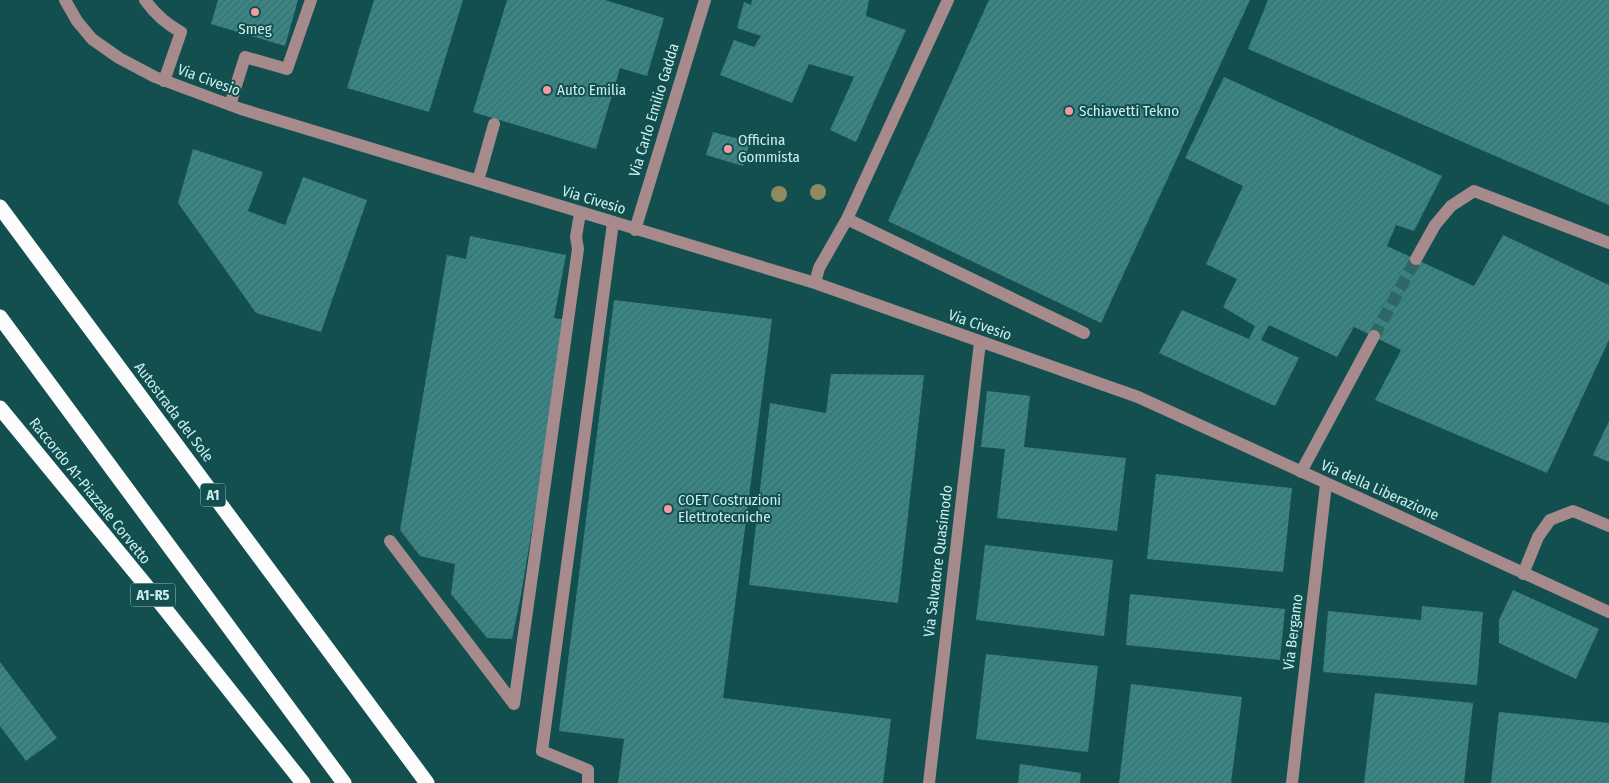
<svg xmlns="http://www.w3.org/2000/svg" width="1609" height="783" font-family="'Fira Sans Condensed',sans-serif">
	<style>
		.building { fill: url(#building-hatch) }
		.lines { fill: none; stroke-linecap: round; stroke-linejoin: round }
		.minor-tunnel { stroke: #2e6766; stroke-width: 12; stroke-dasharray: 12 6; stroke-linecap: butt }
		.minor { stroke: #a68a8c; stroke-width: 12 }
		.highway { stroke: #fcfcfc; stroke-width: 15 }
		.tree { fill: #8f8a60 }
		.poi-dot { fill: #f49aa3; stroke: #124f4e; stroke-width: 2 }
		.labels { text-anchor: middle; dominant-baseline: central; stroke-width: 4; stroke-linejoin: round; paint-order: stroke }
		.shield { fill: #124f4e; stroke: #94bfbd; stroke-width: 1 }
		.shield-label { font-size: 14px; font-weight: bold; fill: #cbefed }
		.poi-label { font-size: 15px; fill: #cbefed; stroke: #124f4e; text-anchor: start }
		.street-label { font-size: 15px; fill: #cbefed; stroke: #124f4e }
	</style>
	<defs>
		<pattern id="building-hatch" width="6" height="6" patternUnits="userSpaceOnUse" patternTransform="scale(1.25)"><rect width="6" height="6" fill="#3b8684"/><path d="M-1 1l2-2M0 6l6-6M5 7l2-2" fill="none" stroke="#3c6d6c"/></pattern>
	</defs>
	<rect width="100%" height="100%" fill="#124f4e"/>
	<path class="building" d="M218,0h80l-13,46 -74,-22z
		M374,0h89l-34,112 -82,-24z
		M507,0h98l59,18 -17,58 -27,-8 -24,81 -123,-37z
		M752,0h117l-3,16 40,14 -50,112 -26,-12 24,-53 -45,-13 -17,39 -72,-28 14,-35 20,7 7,-11 -24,-8 7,-26 7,3z
		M989,0h261l-149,323 -213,-102z
		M1268,0h341v205l-361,-156z
		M1224,77l218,99 -28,55 -18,-6 -9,21 87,40 29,-51 106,50v55l-62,133 -172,-73 26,-50 -47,-23 -17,30 -68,-32 -8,15 38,18 -24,48 -116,-53 23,-43 67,29 6,-13 -32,-19 14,-28 -31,-15 37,-78 -58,-28z
		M713,132l37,10 -7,24 -37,-11z
		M193,149l70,23 -15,39 37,14 18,-48 64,23 -46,132 -65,-19 -78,-110z
		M470,236l96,19 -12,63 13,2 -46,275 -9,44 -25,-1 -36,-44 4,-30 -35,-8 -20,-26 47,-275 19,4z
		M614,300l158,19 -49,379 168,21 -8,64h-265l6,-44 -65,-8z
		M831,374l93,1 -26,228 -149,-18 21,-182 56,10z
		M987,391l43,5 -6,51 102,11 -9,73 -120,-13 8,-69 -24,-2z
		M1609,421v41l-16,-7z
		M1156,474l136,14 -9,84 -136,-13z
		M985,545l128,15 -9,76 -128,-16z
		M1513,590l86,39 -23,50 -77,-36v-23z
		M1130,594l155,15 -5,51 -154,-15z
		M1422,606l61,6 -6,73 -154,-13 5,-61 93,9z
		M986,654l112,12 -10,86 -112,-13z
		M0,662l57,76 -31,23 -26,-35z
		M1131,684l111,13 -11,86h-112z
		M1375,693l98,10 -9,80h-100z
		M1499,712l110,11v60h-118z
		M1020,764l61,9 -1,10h-62z"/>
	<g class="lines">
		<path class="minor-tunnel" d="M1374,336l42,-77"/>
		<path class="minor" d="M65,0l12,21 15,18 27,19 36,19 86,32 574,174 323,114 471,215
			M145,0c10,14 21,24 36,32l-17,49
			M230,105l15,-48 42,12 24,-69
			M478,181l16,-57
			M847,219l101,-219
			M635,230l70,-230
			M1416,259l19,-34 16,-19 23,-15 135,52
			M815,283l4,-15 28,-49 237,114
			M1301,472l73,-136
			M390,541l124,163 64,-455 -2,-12 4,-24
			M1523,574l15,-37 12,-17 23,-9 36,15
			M588,783v-13l-46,-19 71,-528
			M929,783l51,-441
			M1292,783l34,-299"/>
		<path class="highway" d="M0,207l427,576
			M0,317l344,466
			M0,408l162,197 141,178"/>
	</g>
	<g class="tree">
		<circle cx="818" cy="192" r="8"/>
		<circle cx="779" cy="194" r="8"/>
	</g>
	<g class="poi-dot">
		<circle cx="255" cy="12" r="5"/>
		<circle cx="547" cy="90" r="5"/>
		<circle cx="1069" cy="111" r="5"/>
		<circle cx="728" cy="149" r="5"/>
		<circle cx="668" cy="509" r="5"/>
	</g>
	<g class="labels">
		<g class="shield">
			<rect x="200.5" y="483.5" width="25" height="23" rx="4"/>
			<rect x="130.5" y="583.5" width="45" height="23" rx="4"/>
		</g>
		<g class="shield-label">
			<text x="213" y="495">A1</text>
			<text x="153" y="595">A1-R5</text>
		</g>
		<g class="poi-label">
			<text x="255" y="29" text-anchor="middle">Smeg</text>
			<text x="557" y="90">Auto Emilia</text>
			<text x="1079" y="111">Schiavetti Tekno</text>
			<text x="738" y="140">Officina<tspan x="738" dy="17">Gommista</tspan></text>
			<text x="678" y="500">COET Costruzioni<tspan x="678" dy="17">Elettrotecniche</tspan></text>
		</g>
		<g class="street-label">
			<text transform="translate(209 80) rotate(20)">Via Civesio</text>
			<text transform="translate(654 110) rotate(-73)">Via Carlo Emilio Gadda</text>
			<text transform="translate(594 200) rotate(17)">Via Civesio</text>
			<text transform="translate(980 325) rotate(19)">Via Civesio</text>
			<text transform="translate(174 412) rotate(53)">Autostrada del Sole</text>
			<text transform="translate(1380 490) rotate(24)">Via della Liberazione</text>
			<text transform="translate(90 491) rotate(51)">Raccordo A1-Piazzale Corvetto</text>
			<text transform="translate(938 561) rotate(-83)">Via Salvatore Quasimodo</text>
			<text transform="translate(1293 632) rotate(-83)">Via Bergamo</text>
		</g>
	</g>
</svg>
